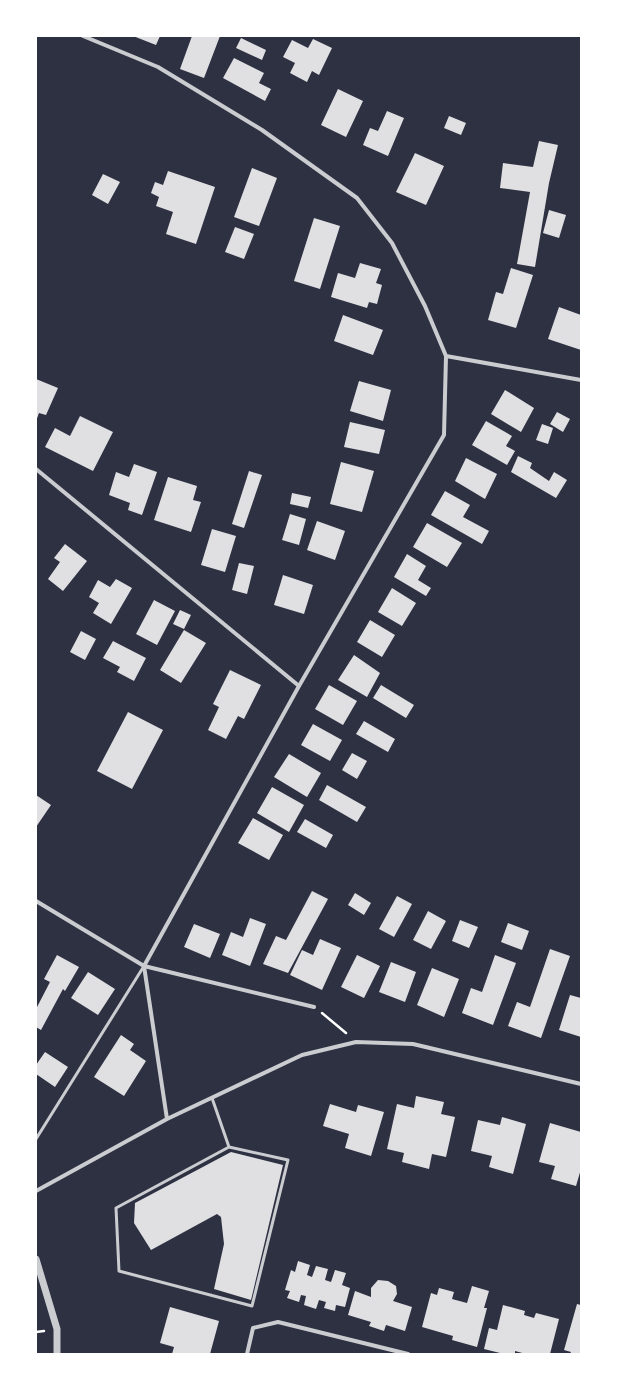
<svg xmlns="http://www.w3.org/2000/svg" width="617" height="1390" font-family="Signika,sans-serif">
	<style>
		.building { fill: #e0e0e3 }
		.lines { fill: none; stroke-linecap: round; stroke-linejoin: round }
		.path { stroke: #fff; stroke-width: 2.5 }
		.service { stroke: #caccd0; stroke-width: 3 }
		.minor { stroke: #caccd0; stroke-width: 4 }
		.tertiary { stroke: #caccd0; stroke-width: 7 }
	</style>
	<rect width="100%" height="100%" fill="#2d3142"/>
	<path class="building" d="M133,36h27l-4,9z
		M192,36h28l-16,42 -24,-9z
		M241,38l25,12 -4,10 -26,-12z
		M313,39l19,9 -13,27 -7,-4 -5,11 -17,-9 5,-10 -12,-6 9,-17 16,8z
		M234,58l30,15 -5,10 12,6 -6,12 -42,-23z
		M338,89l25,12 -17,36 -25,-12z
		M387,111l17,7 -16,38 -25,-11 7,-17 8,3z
		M449,116l17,7 -5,12 -17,-7z
		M539,141l19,4 -9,38 -14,84 -18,-3 13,-72 -30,-4 3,-25 30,4z
		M415,153l29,13 -18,39 -30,-13z
		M252,168l25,10 -18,48 -25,-9z
		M168,171l47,16 -19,57 -30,-10 7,-22 -17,-6 3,-9 -8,-4 4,-11 8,3z
		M103,174l17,8 -12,22 -16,-9z
		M549,210l17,5 -7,23 -16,-5z
		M314,218l26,8 -20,63 -26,-8z
		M235,227l19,7 -10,25 -19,-7z
		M360,263l21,6 -5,14 6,2 -5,19 -8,-2 -2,6 -36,-11 7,-24 17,5z
		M511,268l22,7 -17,53 -28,-8 8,-28 7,2z
		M559,307l22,8v35l-33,-11z
		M343,315l40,15 -10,25 -39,-14z
		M36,379l22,9 -12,27 -7,-2 -3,8z
		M359,381l32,9 -8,31 -33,-10z
		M505,390l29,18 -13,24 -30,-18z
		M557,412l13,7 -7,13 -13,-8z
		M80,416l33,16 -20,39 -48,-24 10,-19 15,8z
		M486,421l26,15 -6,10 9,5 -8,14 -35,-20z
		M350,422l35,8 -6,24 -35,-7z
		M542,424l11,4 -5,16 -12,-4z
		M518,456l14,7 -2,5 19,13 5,-9 13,8 -11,18 -45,-26z
		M466,458l31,16 -12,25 -30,-18z
		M341,462l33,9 -12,41 -32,-8z
		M134,464l23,8 -15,43 -14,-5 2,-7 -21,-8 7,-23 13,5z
		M249,471l13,4 -18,53 -12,-4z
		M168,477l29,9 -4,14 8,2 -10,30 -37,-12z
		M445,491l25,14 -7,12 26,14 -7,13 -51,-29z
		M292,493l19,4 -3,11 -18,-4z
		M290,514l16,5 -7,26 -17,-5z
		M317,521l28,10 -10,29 -28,-10z
		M427,523l35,20 -15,24 -34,-20z
		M212,529l24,7 -11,36 -24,-7z
		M65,544l22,17 -24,30 -15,-12 12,-17 -6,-4z
		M407,554l19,12 -8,14 13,8 -5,8 -32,-19z
		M239,563l15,3 -7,28 -15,-4z
		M283,575l30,10 -9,29 -30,-9z
		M116,579l16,9 -21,36 -18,-11 6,-10 -10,-6 9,-17 12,7z
		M392,588l24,15 -14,23 -24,-14z
		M154,600l21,11 -18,34 -21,-11z
		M180,610l11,5 -7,14 -11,-5z
		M370,620l25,15 -13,22 -25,-15z
		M184,630l22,13 -25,40 -21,-13z
		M81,631l15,8 -11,21 -15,-8z
		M113,641l33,17 -12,23 -17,-9 3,-5 -17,-9z
		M354,655l26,18 -13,24 -29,-17z
		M230,670l31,15 -17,34 -6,-3 -12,23 -18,-9 11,-23 -6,-3z
		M329,685l28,16 -14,24 -28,-16z
		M381,685l33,20 -8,13 -33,-20z
		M128,712l35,18 -31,59 -35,-18z
		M364,721l31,18 -7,13 -32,-18z
		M313,724l29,16 -12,21 -29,-16z
		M352,753l15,8 -10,18 -15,-9z
		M289,754l32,19 -14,24 -33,-20z
		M327,785l39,22 -9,15 -38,-22z
		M272,787l32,18 -15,27 -32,-19z
		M36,795l15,10 -15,22z
		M253,818l30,17 -14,25 -31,-17z
		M305,819l28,16 -7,13 -29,-16z
		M312,891l16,8 -40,74 -25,-9 13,-28 10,4z
		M355,893l16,10 -7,12 -16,-10z
		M397,896l15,8 -18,33 -15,-8z
		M428,911l18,10 -15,28 -18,-9z
		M250,918l16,6 -16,42 -28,-11 9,-23 12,5z
		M460,920l18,7 -9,21 -17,-7z
		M508,923l21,8 -7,19 -21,-8z
		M194,924l26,10 -10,24 -26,-11z
		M320,939l21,9 -19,42 -32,-15 12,-25 11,5z
		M550,949l20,7 -29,82 -33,-12 9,-24 13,5z
		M57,955l22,12 -14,24 -2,-2 -22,41 -5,-3v-18l14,-27 -6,-3z
		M357,955l23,11 -16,32 -23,-11z
		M495,955l21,8 -23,62 -31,-12 9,-25 11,4z
		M391,962l25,10 -11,30 -26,-10z
		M432,968l27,11 -15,38 -27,-12z
		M88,972l27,17 -17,26 -27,-17z
		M570,995l11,3v39l-22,-7z
		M121,1035l13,9 -4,6 16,11 -22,35 -30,-19z
		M45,1052l23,15 -13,20 -19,-13v-9z
		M416,1096l28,6 -3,12 14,3 -9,40 -14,-3 -3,15 -27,-7 2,-9 -17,-4 10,-45 17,4z
		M330,1104l26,8 2,-7 26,7 -13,44 -26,-8 4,-14 -26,-8z
		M502,1117l24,7 -13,50 -24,-7 3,-11 -21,-5 7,-31 22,5z
		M550,1123l31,9v37l-5,17 -25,-7 4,-13 -16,-4z
		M231,1152l52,13 -32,135 -37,-11 10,-45 -3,-27 -4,-3 -66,36 -17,-27 1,-20z
		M298,1261l12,4 -3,10 5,2 4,-11 12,3 -3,11 6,2 4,-12 11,3 -4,12 8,3 -5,19 -9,-2 -1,6 -11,-3 2,-6 -7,-2 -3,9 -12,-4 2,-9 -5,-1 -2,7 -12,-4 3,-7 -5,-1 6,-20 4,2z
		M378,1280l10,1 8,5 1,8 -4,7 19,6 -7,24 -19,-6 -2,6 -15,-5 2,-4 -23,-7 7,-24 16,6v-9z
		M472,1286l17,5 -5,17h3l-10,39 -25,-7 1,-4 -31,-9 9,-34 6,2 2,-7 15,4 -2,7 15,4z
		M577,1304l4,1v49h-11l1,-2 -7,-2z
		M503,1305l22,6 -1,4 10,3 2,-5 23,6 -9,35h-24l-11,-3v3h-11l-20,-5 5,-21 8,2z
		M170,1307l49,14 -9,33h-38l2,-7 -14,-4z"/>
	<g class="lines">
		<path class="path" d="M322,1013l24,20
			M36,1332l8,-1"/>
		<path class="service" d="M212,1098l17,49
			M36,1139l108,-173
			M229,1147l59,13 -36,146 -133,-35 -3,-63z"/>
		<path class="minor" d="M83,36l75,31 104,63 95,68 35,45 33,63 21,50 -2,79 -145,251 -155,280
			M446,356l135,24
			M36,469l263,217
			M36,901l108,65 170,41
			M144,966l23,153
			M36,1191l131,-72 135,-64 54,-13 57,2 168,40
			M247,1354l6,-26 25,-6 130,32"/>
		<path class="tertiary" d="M36,1259l21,70v25"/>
	</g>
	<rect width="617" height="1390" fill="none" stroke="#ffffff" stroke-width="74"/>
</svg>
